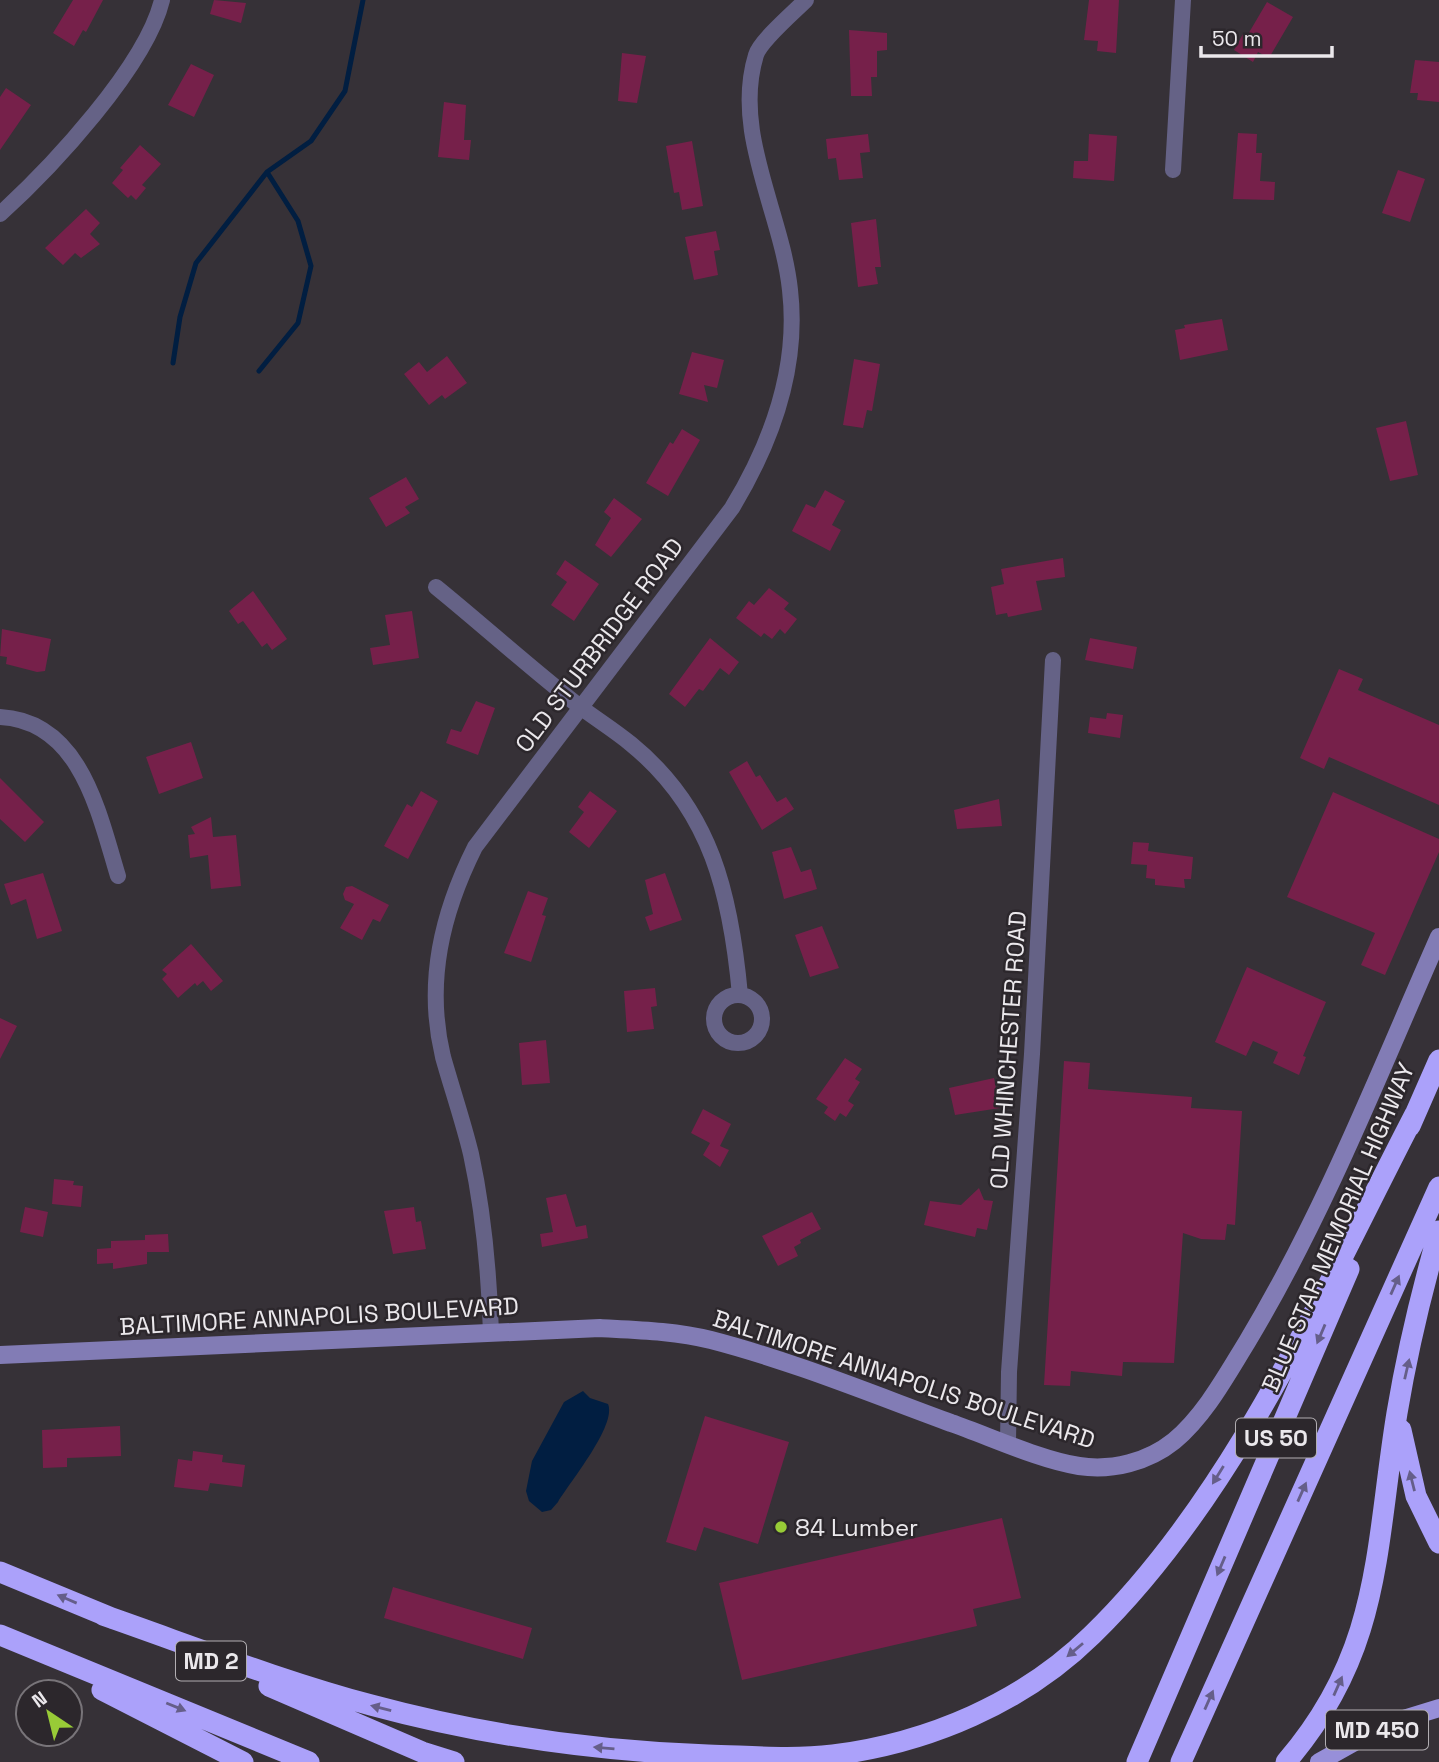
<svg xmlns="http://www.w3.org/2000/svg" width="1439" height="1762" font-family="'Space Grotesk',sans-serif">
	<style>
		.water { fill: #011e41 }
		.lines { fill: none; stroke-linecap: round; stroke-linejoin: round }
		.stream { stroke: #011e41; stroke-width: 5 }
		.building { fill: #76204a }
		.street { stroke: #656286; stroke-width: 16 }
		.secondary { stroke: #827cb5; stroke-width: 18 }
		.primary { stroke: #978fd9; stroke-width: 18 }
		.highway { stroke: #aba1fa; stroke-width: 21 }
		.oneway { fill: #655e89 }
		.poi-dot { fill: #98cb37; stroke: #2c272c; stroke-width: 2.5 }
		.labels { text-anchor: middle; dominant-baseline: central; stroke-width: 5; stroke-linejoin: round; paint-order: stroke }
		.shield { fill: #2c272c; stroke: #b2aeb2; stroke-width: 2 }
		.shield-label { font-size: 23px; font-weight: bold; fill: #ebe8ec }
		.street-label { font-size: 24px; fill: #ebe8ec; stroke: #2c272c }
		.poi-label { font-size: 24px; fill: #ebe8ec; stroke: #2c272c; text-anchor: start }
	</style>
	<rect width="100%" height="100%" fill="#363137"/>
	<path class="water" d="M583,1391l7,7 18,6c9,21 -38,78 -50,98l-7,8 -9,2 -13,-11 -3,-10 6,-30 32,-59z"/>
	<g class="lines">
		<path class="stream" d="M173,363l7,-46 16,-54 71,-91 44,-31 34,-50 18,-91
			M259,371l39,-48 13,-57 -13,-45 -31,-49"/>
	</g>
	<path class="building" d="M73,0h30l-17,32 -3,-2 -9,16 -21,-13z
		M214,0l32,3 -5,20 -31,-9z
		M1089,0h30l-3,53 -19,-2 1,-10 -14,-1z
		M1267,2l26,15 -24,41 -11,-6 -5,10 -19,-12 9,-16 4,2z
		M849,30l38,3v17l-10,1v26h-6l1,19h-21z
		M622,53l24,3 -9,47 -19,-2z
		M1415,60l24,2v40l-22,-2 1,-7h-8z
		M191,64l23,11 -20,42 -26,-12z
		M6,88l25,17 -31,45v-53z
		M444,102l22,3 -2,35h7l-2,20 -31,-3z
		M1238,133l19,1 -1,19h6l-2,28 15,1 -1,18 -41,-1z
		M868,134l2,18 -10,1 3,25 -24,2 -3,-22 -8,1 -2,-20z
		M1089,134l28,2 -3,45 -41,-3 1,-17h14z
		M692,141l11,65 -21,4 -3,-18 -5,1 -8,-47z
		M140,145l21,19 -19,21 4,3 -10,12 -5,-5 -3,3 -16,-15 11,-13 -3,-2z
		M1398,170l27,9 -15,43 -28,-9z
		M86,209l14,14 -10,11 10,10 -19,14 -6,-5 -12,12 -18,-17z
		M876,219l5,48h-6l3,17 -20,3 -7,-64z
		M716,231l4,19 -6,1 4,24 -24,5 -9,-43z
		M1222,319l6,31 -48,10 -5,-30 10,-2 -1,-3z
		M692,352l32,8 -7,28 -13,-3 4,17 -29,-8z
		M447,356l20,27 -22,16 -3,-4 -13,10 -25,-31 15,-12 8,10z
		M854,359l26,5 -8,47 -5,-1 -4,18 -20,-3z
		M1406,421l12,54 -28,6 -14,-53z
		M682,429l18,11 -32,56 -22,-13 24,-41 3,2z
		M406,477l13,22 -14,8 5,6 -24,14 -17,-29z
		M825,490l20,11 -13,24 9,5 -11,21 -38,-20 14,-27 9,4z
		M614,498l28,21 -31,38 -16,-12 16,-27 -7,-6z
		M1063,558l2,19 -29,4 6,29 -34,7 -1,-4 -11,2 -5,-28 13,-3 -3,-15z
		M565,560l34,24 -25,37 -23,-16 16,-23 -11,-8z
		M769,588l20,15 -5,6 13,10 -12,15 -5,-5 -8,10 -8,-6 -3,4 -25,-19 13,-17 5,4z
		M253,591l34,48 -15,11 -5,-7 -5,4 -19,-26 -5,3 -9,-13z
		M412,611l7,47 -46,7 -3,-17 20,-3 -5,-30z
		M2,629l49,10 -6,32 -8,1 -31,-8 1,-7 -7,-1z
		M710,638l29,24 -10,13 -9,-7 -17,23 -4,-2 -14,18 -16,-13z
		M1090,638l47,9 -4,22 -48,-9z
		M1339,669l24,10 -5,11 81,35v80l-110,-48 -5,12 -24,-11z
		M476,701l19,7 -17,47 -32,-12 5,-14 10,3z
		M1107,713l16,2 -3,23 -32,-5 2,-16 16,2z
		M191,742l12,36 -44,16 -13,-37z
		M747,761l9,16 4,-2 17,27 9,-5 8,12 -32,21 -33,-58z
		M0,778l44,44 -19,20 -25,-23z
		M421,791l17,10 -30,58 -24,-13 23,-42 5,3z
		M590,791l27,20 -28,37 -20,-16 15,-20 -6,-5z
		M1333,792l106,47v13l-54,123 -24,-10 14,-32 -88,-36z
		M999,799l3,27 -45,3 -3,-19z
		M211,817l2,20 23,-2 5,51 -30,3 -3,-34 -18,3 -2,-23 7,-1 -4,-7z
		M1133,842l16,1 -1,8 45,6 -2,22h-7l1,9 -30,-3v-6l-9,-1 1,-13 -16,-1z
		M791,847l10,25 10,-3 6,20 -33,10 -12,-47z
		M43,873l19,58 -25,8 -11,-40 -15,6 -7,-21z
		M665,873l17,47 -32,11 -5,-14 8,-3 -8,-34z
		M352,886l37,19 -9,17 -7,-3 -11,21 -22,-12 14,-24 -9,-4 -2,-6 3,-7z
		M528,891l20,7 -6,17 4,1 -15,46 -27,-9z
		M822,926l17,42 -29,9 -15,-42z
		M191,944l32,37 -12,10 -8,-10 -6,5 -2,-3 -17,15 -16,-19 5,-5 -5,-4z
		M1247,967l79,35 -23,54 3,1 -7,18 -26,-12 5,-11 -25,-11 -7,15 -31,-14z
		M655,988l2,18 -6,1 3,22 -27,3 -3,-41z
		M0,1018l17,8 -17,33z
		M546,1040l4,43 -28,2 -3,-42z
		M845,1058l17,11 -7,10 5,3 -12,19 6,4 -8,12 -6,-4 -5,8 -11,-8 4,-6 -12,-8z
		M1064,1061l26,2 -2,26 104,8 -1,11 51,3 -7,114 -8,-1 -2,16 -24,-1 -18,-6 -9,130 -51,-1 -1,14 -51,-5 -1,15 -26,-1z
		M994,1078l6,30 -45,7 -6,-27z
		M703,1109l28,15 -11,22 9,4 -9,17 -17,-12 7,-12 -19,-10z
		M54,1179l20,2 -1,4 10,1 -2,21 -29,-3z
		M979,1188l5,12 9,1 -6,29 -10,-2 -2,9 -51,-12 6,-24 31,4z
		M566,1194l10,33 10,-2 2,13 -46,9 -2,-13 13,-2 -7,-34z
		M25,1207l23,5 -5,25 -23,-5z
		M414,1207l2,15 5,-1 5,28 -33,5 -9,-43z
		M812,1212l9,17 -21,11 1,3 -7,4 4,9 -20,10 -16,-30z
		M168,1234l1,18h-22v12l-34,5v-6l-16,1v-15l14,-1v-7l34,-1v-5z
		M705,1416l84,26 -31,102 -54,-17 -8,24 -30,-9z
		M120,1426l1,30 -54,2v9l-24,1 -1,-38z
		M193,1451l30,4 -1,7 23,3 -3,22 -32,-4 -2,8 -34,-4 4,-28 14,2z
		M1002,1518l19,80 -48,11 4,17 -235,54 -23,-97z
		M393,1587l139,41 -9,31 -139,-41z"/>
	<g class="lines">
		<path class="street" d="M1173,170l10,-170
			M0,214c52,-47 146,-148 162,-214
			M436,587c48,39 94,81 143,119 17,13 35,24 52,38 81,66 100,152 109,251
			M0,717c81,4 99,97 118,159
			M714 1019a24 24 0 1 1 48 0a24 24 0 1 1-48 0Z
			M491,1333c-2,-62 -7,-119 -20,-179 -8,-33 -19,-65 -28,-97 -18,-75 -1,-144 32,-210l257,-339c40,-66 67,-140 58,-218 -8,-77 -58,-157 -34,-235 4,-14 39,-44 50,-55
			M1008,1443l1,-71 23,-318 21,-394"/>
		<path class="secondary" d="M0,1355l600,-27c37,2 75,3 111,12 81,21 161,54 240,83 38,13 89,37 128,43 33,5 69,-4 95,-25 31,-26 52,-65 73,-99 77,-128 132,-269 192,-405"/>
		<path class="primary" d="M1319,1762l68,-38 52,-16"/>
		<path class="highway" d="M1410,1126l29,-66
			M1401,1430l15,66 23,47
			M0,1572l114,47
			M103,1615c89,31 178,66 268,90 111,30 223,46 337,50 41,1 84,5 125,0 95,-12 190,-52 259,-120 143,-139 232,-346 323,-521
			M0,1635l309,127
			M269,1686l153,66 32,10
			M102,1690l141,72
			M1137,1762l212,-493
			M1181,1762l258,-575
			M1286,1762c96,-111 89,-214 111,-349 10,-60 25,-123 42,-182"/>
	</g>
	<defs><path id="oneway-solid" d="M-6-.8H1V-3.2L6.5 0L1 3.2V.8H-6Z" transform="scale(1.75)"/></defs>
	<g class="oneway">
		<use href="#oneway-solid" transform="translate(1395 1285) rotate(-66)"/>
		<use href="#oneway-solid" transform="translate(1321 1334) rotate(113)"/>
		<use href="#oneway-solid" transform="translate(1407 1369) rotate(-77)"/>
		<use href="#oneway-solid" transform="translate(1218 1475) rotate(122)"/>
		<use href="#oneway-solid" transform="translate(1412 1481) rotate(-104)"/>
		<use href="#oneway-solid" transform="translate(1302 1492) rotate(-66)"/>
		<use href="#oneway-solid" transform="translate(1221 1566) rotate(113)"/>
		<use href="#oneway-solid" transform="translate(67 1599) rotate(-157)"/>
		<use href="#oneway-solid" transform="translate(1075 1650) rotate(140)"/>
		<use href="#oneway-solid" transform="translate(1338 1686) rotate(-66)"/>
		<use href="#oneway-solid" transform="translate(1209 1700) rotate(-66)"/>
		<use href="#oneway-solid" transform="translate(176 1707) rotate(22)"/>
		<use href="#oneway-solid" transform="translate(381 1708) rotate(-166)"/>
		<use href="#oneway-solid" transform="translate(604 1748) rotate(-175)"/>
	</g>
	<circle class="poi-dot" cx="781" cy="1527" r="7"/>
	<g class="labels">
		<g class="shield">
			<rect x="1236" y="1418.5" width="80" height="39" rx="5"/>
			<rect x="176" y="1641.5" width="70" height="39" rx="5"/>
			<rect x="1326" y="1710.5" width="102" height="39" rx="5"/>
		</g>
		<g class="shield-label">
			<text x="1276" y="1438">US 50</text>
			<text x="211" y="1661">MD 2</text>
			<text x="1377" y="1730">MD 450</text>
		</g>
		<g class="street-label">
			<text transform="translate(599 645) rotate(-53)">OLD STURBRIDGE ROAD</text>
			<text transform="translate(1008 1050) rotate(-86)">OLD WHINCHESTER ROAD</text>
			<text transform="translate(1338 1227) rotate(-67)">BLUE STAR MEMORIAL HIGHWAY</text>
			<text transform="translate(319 1316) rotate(-3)">BALTIMORE ANNAPOLIS BOULEVARD</text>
			<text transform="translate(904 1379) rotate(18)">BALTIMORE ANNAPOLIS BOULEVARD</text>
		</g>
		<g class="poi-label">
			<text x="795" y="1527">84 Lumber</text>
		</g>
	</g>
	<g transform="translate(49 1713) rotate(325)"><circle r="33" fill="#2c272c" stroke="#787479" stroke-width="2"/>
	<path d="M0-5L12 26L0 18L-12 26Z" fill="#98cb37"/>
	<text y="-10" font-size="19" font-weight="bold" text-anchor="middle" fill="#ebe8ec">N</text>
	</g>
	<path d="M1201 46v10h131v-10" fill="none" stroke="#ebe8ec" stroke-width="3.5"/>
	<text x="1212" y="46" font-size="21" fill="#ebe8ec" stroke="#2c272c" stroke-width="5" paint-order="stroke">50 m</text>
</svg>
